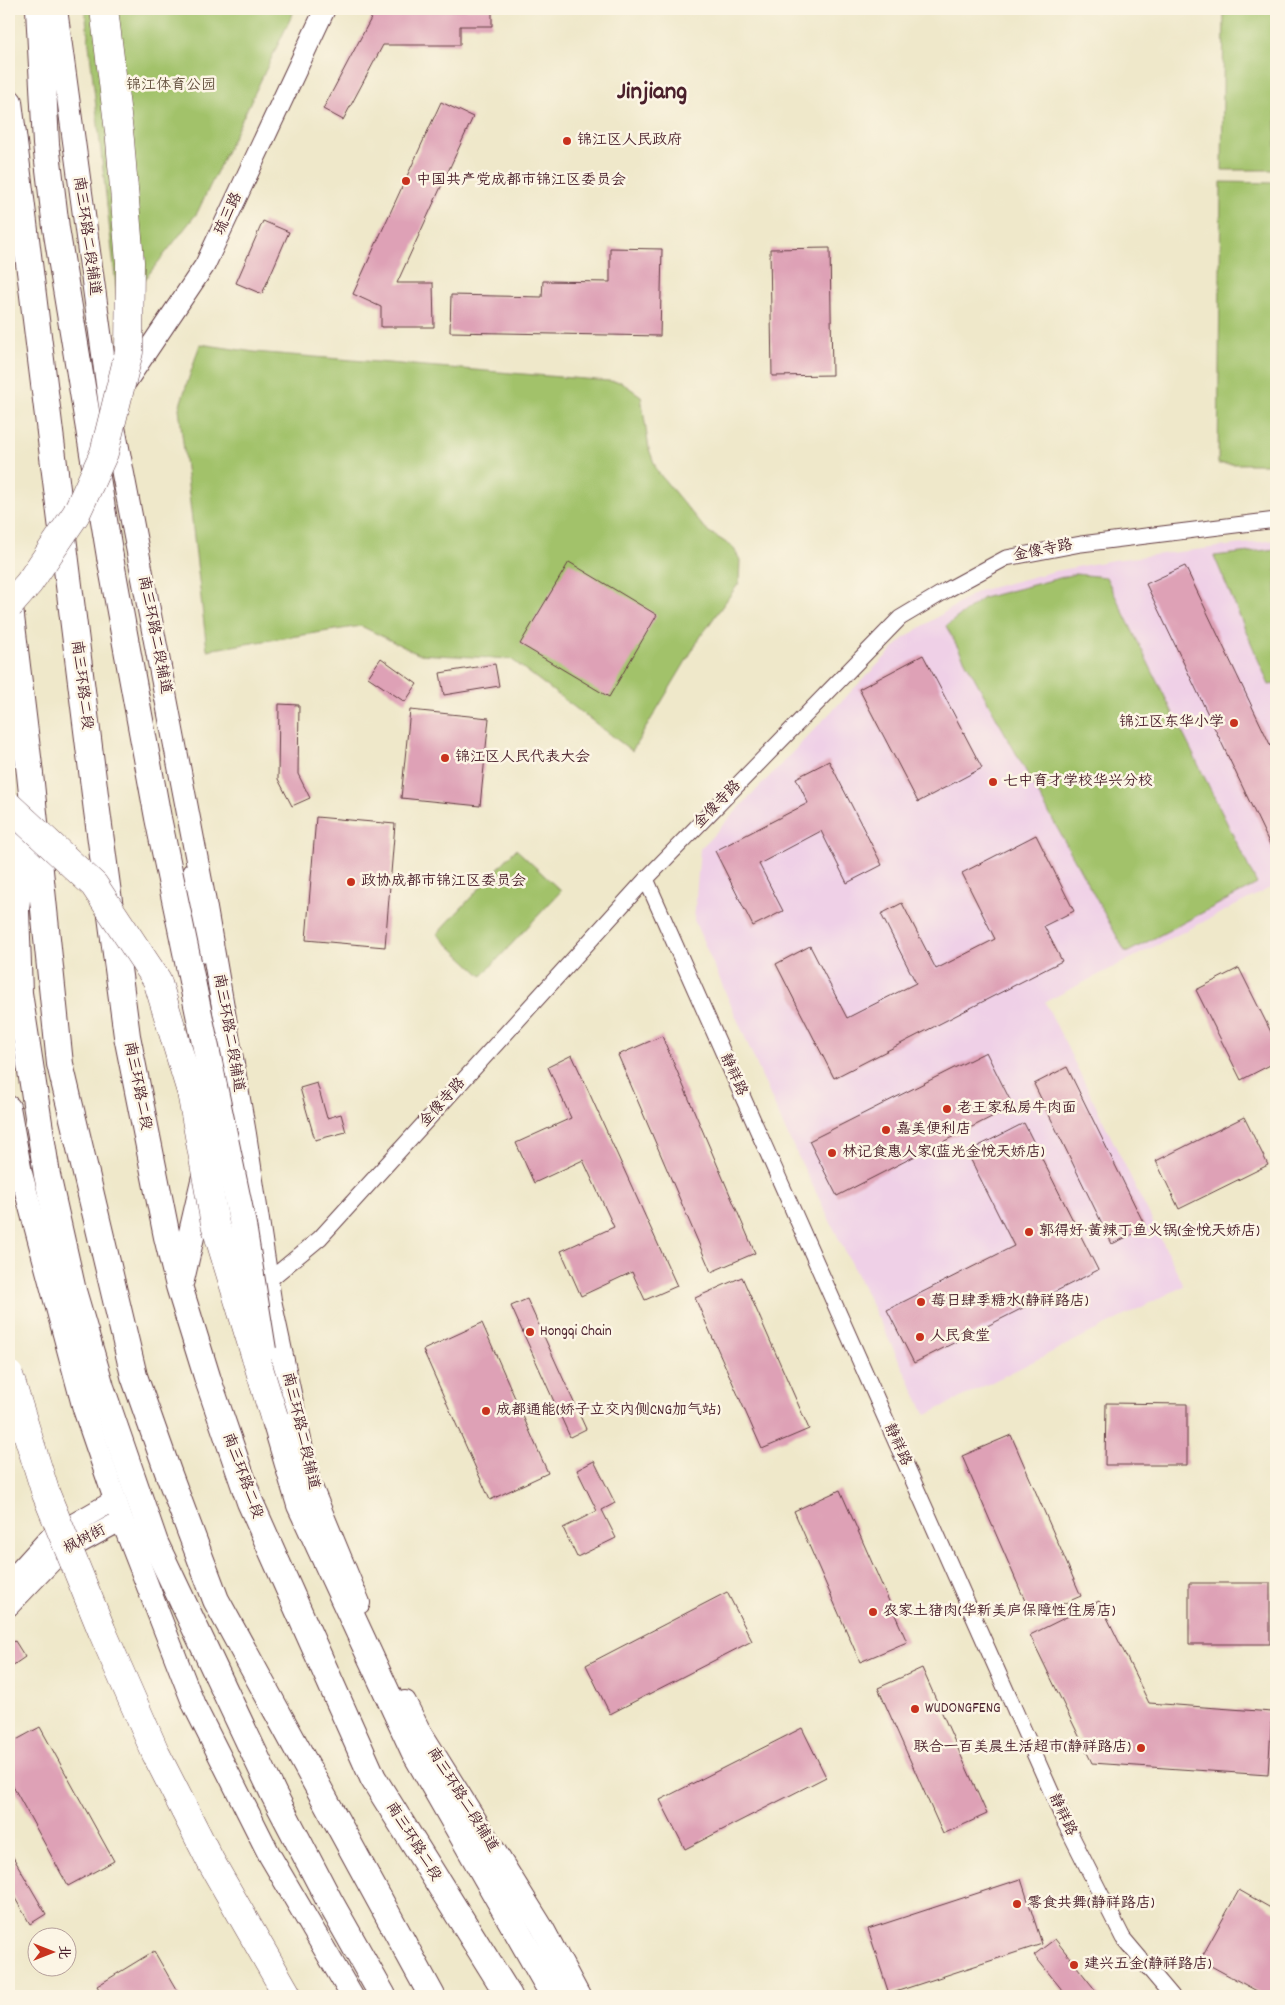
<svg xmlns="http://www.w3.org/2000/svg" width="1285" height="2005" font-family="Dekko,'LXGW WenKai TC',sans-serif">
	<style>
		.built { fill: #efd0e7 }
		.green { fill: #a2c26b; stroke: #76704b }
		.building { fill: #dea1b6 }
		.lines { fill: none; stroke-linecap: round; stroke-linejoin: round }
		.minor-casing { stroke: #633d43; stroke-width: 17 }
		.tertiary-casing { stroke: #633d43; stroke-width: 22 }
		.secondary-casing { stroke: #633d43; stroke-width: 24 }
		.trunk-casing { stroke: #633d43; stroke-width: 28 }
		.minor { stroke: #fff; stroke-width: 15 }
		.tertiary { stroke: #fff; stroke-width: 20 }
		.secondary { stroke: #fff; stroke-width: 22 }
		.trunk { stroke: #fff; stroke-width: 26 }
		.trunk-bridge-casing { stroke: #633d43; stroke-width: 28; stroke-linecap: butt }
		.motorway-bridge-casing { stroke: #633d43; stroke-width: 29; stroke-linecap: butt }
		.trunk-bridge { stroke: #fff; stroke-width: 26 }
		.motorway-bridge { stroke: #fff; stroke-width: 28 }
		.poi-dot { fill: #c8321e; stroke: #fcf5e5; stroke-width: 2 }
		.labels { text-anchor: middle; dominant-baseline: central; stroke-width: 5; stroke-linejoin: round; paint-order: stroke }
		.park-label { font-size: 15px; fill: #64503e; stroke: #fcf5e5 }
		.poi-label { font-size: 15px; fill: #4a1f2b; stroke: #fcf5e5; text-anchor: start }
		.street-label { font-size: 15px; fill: #4a1f2b; stroke: #fcf5e5 }
		.town-label { font-size: 25px; font-weight: bold; fill: #4a1f2b; stroke: #fcf5e5 }
	</style>
	<rect width="100%" height="100%" fill="#fcf5e5"/>
	<filter id="ink" filterUnits="userSpaceOnUse"><feTurbulence type="fractalNoise" baseFrequency=".02" numOctaves="2"/><feDisplacementMap in="SourceGraphic" scale="10" xChannelSelector="R" yChannelSelector="G"/><feConvolveMatrix kernelMatrix="1 2 1 2 8 2 1 2 1" color-interpolation-filters="sRGB"/></filter>
	<filter id="wash" filterUnits="userSpaceOnUse"><feTurbulence type="fractalNoise" baseFrequency=".0096" numOctaves="4" result="noise"/><feDisplacementMap in="SourceGraphic" scale="20" xChannelSelector="R" yChannelSelector="G"/><feGaussianBlur stdDeviation="1.12" result="paint"/><feColorMatrix in="noise" values="0 0 0 0 0 0 0 0 0 0 0 0 0 0 0 0 0 1.4 0 .05"/><feComposite in="paint" operator="in"/></filter>
	<g filter="url(#wash)">
		<rect width="100%" height="100%" fill="#efe8ca"/>
		<path class="built" d="M1276,540v345l-231,117 139,284 -258,129 -140,-283 -92,-212 6,-71 127,-133 77,-78 74,-47 77,-20 58,-11z"/>
		<path class="green" d="M85,9h210l-98,204 -78,99z
			M1224,9h52v161h-54z
			M1221,182l55,1v281h-58z
			M200,344l54,8 367,30 20,14 8,53 8,22 49,59 27,17 7,13 -1,23 -38,53 -69,115 -121,-92 -93,-5 -57,-28 -154,24 -28,-242z
			M1276,549v135l-7,1 -55,-129z
			M1075,574l31,3 151,307 -131,69 -180,-327 37,-28z
			M516,849l45,42 -79,85 -45,-42z"/>
		<g id="blocks">
			<path class="building" d="M376,9h116v17h-32v19h-77l-40,75 -20,-11z
				M441,102l32,15 -76,166h36l1,44h-53v-20l-28,-13z
				M263,221l26,11 -27,62 -26,-11z
				M610,248l52,1 -2,87 -210,-4 1,-37 91,2 1,-16 67,1z
				M830,248l2,127 -60,1 -2,-127z
				M569,562l88,53 -48,82 -89,-53z
				M1185,566l91,191v95l-2,1 -128,-269z
				M923,655l59,113 -64,34 -59,-113z
				M381,658l36,26 -12,18 -37,-25z
				M495,664l4,22 -55,9 -4,-22z
				M279,704l20,1 -1,69 12,24 -18,8 -14,-27z
				M410,710l79,8 -9,88 -79,-8z
				M829,761l53,104 -35,18 -26,-52 -62,33 24,47 -30,15 -38,-75 93,-48 -12,-25z
				M316,817l79,7 -10,123 -79,-7z
				M1036,835l38,76 -30,15 18,35 -228,117 -58,-114 34,-18 37,72 69,-35 -35,-69 21,-11 34,66 59,-30 -33,-66z
				M1239,968l37,74v20l-35,18 -45,-90z
				M662,1036l93,217 -44,19 -93,-217z
				M986,1052l27,54 -176,90 -28,-55z
				M572,1055l105,231 -32,14 -13,-28 -51,24 -20,-45 53,-24 -31,-67 -49,23 -18,-40 55,-25 -23,-51z
				M1067,1067l79,161 -34,16 -78,-160z
				M317,1083l10,35 14,-4 5,18 -31,8 -15,-52z
				M1244,1117l24,48 -89,44 -23,-48z
				M1024,1123l74,147 -184,93 -27,-53 127,-64 -47,-94z
				M742,1277l67,152 -47,20 -67,-151z
				M527,1299l59,130 -16,8 -59,-131z
				M482,1323l66,150 -58,27 -67,-150z
				M1106,1403l81,1v61h-82z
				M1011,1435l70,161 -49,21 -70,-161z
				M594,1461l21,42 -13,7 14,28 -39,19 -14,-29 34,-17 -20,-41z
				M840,1490l67,152 -47,20 -66,-151z
				M1189,1583h81v61h-81z
				M727,1592l25,49 -142,73 -24,-49z
				M1099,1601l50,102 123,9 -4,63 -176,-12 -62,-128z
				M15,1641l10,16 -13,9 -3,-5v-16z
				M922,1668l65,146 -44,20 -65,-146z
				M40,1727l74,134 -46,25 -59,-107v-35z
				M802,1728l24,49 -141,72 -25,-49z
				M9,1850l37,64 -16,10 -21,-36z
				M1021,1879l21,65 -153,50 -21,-65z
				M1239,1890l37,21v85h-10l-66,-36z
				M1055,1939l45,57h-33l-33,-41z
				M154,1951l26,45h-77l-6,-10z"/>
		</g>
	</g>
	<g filter="url(#ink)">
		<use href="#blocks" fill-opacity="0" stroke="#633d43" stroke-width="1"/>
		<g class="lines">
			<defs>
				<path id="minor" d="M646,879l419,944 58,115 49,58
					M9,1185l12,-12
					M268,1281l52,-43 326,-359 254,-261 47,-28 59,-32 75,-14 195,-24"/>
				<path id="tertiary" d="M127,381l78,-116 120,-256
					M192,873l4,83
					M9,1582l40,-44 66,-38
					M9,1606l49,-51 64,-35"/>
				<path id="secondary" d="M56,9l54,397 94,491 41,237 25,166 39,182 50,121
					M9,1107l12,66 63,236 38,111 72,185 76,151 82,140
					M405,1702l13,26 124,199 37,69"/>
				<path id="trunk" d="M39,9l7,135 10,84 54,329
					M9,102l88,709 30,225 40,201 12,49 29,94 42,122 123,276 136,218
					M9,600l21,174 30,290 74,312 34,96 48,128 216,396
					M24,827l-8,83 3,83 28,182 26,116 28,96 54,156 119,252 56,107 53,94
					M181,1280l25,-108
					M274,1417l26,88 114,246 140,245"/>
			</defs>
			<use href="#minor" class="minor-casing"/>
			<use href="#tertiary" class="tertiary-casing"/>
			<use href="#secondary" class="secondary-casing"/>
			<use href="#trunk" class="trunk-casing"/>
			<use href="#minor" class="minor"/>
			<use href="#tertiary" class="tertiary"/>
			<use href="#secondary" class="secondary"/>
			<use href="#trunk" class="trunk"/>
			<defs>
				<path id="trunk-bridge" d="M110,557l48,261 85,407 20,125"/>
				<path id="motorway-bridge" d="M9,606l20,-23 47,-69 28,-61 25,-101 1,-90 -10,-122 -16,-131
					M9,806l85,79 63,95 34,112 24,132 59,193
					M9,1375l37,119 56,137 54,123 55,108 77,134"/>
			</defs>
			<use href="#trunk-bridge" class="trunk-bridge-casing"/>
			<use href="#motorway-bridge" class="motorway-bridge-casing"/>
			<use href="#trunk-bridge" class="trunk-bridge"/>
			<use href="#motorway-bridge" class="motorway-bridge"/>
		</g>
	</g>
	<g class="poi-dot">
		<circle cx="567" cy="141" r="5"/>
		<circle cx="406" cy="181" r="5"/>
		<circle cx="1234" cy="723" r="5"/>
		<circle cx="445" cy="758" r="5"/>
		<circle cx="993" cy="782" r="5"/>
		<circle cx="351" cy="882" r="5"/>
		<circle cx="947" cy="1109" r="5"/>
		<circle cx="886" cy="1130" r="5"/>
		<circle cx="832" cy="1153" r="5"/>
		<circle cx="1029" cy="1232" r="5"/>
		<circle cx="921" cy="1302" r="5"/>
		<circle cx="530" cy="1332" r="5"/>
		<circle cx="920" cy="1337" r="5"/>
		<circle cx="486" cy="1411" r="5"/>
		<circle cx="873" cy="1612" r="5"/>
		<circle cx="915" cy="1709" r="5"/>
		<circle cx="1141" cy="1748" r="5"/>
		<circle cx="1017" cy="1904" r="5"/>
		<circle cx="1074" cy="1965" r="5"/>
	</g>
	<g class="labels">
		<g class="park-label">
			<text x="171" y="86">锦江体育公园</text>
		</g>
		<g class="poi-label">
			<text x="577" y="141">锦江区人民政府</text>
			<text x="416" y="181">中国共产党成都市锦江区委员会</text>
			<text x="1224" y="723" text-anchor="end">锦江区东华小学</text>
			<text x="455" y="758">锦江区人民代表大会</text>
			<text x="1003" y="782">七中育才学校华兴分校</text>
			<text x="361" y="882">政协成都市锦江区委员会</text>
			<text x="957" y="1109">老王家私房牛肉面</text>
			<text x="896" y="1130">嘉美便利店</text>
			<text x="842" y="1153">林记食惠人家(蓝光金悦天娇店)</text>
			<text x="1039" y="1232">郭得好·黄辣丁鱼火锅(金悦天娇店)</text>
			<text x="931" y="1302">莓日肆季糖水(静祥路店)</text>
			<text x="540" y="1332">Hongqi Chain</text>
			<text x="930" y="1337">人民食堂</text>
			<text x="496" y="1411">成都通能(娇子立交内侧CNG加气站)</text>
			<text x="883" y="1612">农家土猪肉(华新美庐保障性住房店)</text>
			<text x="925" y="1709">WUDONGFENG</text>
			<text x="1131" y="1748" text-anchor="end">联合一百美晨生活超市(静祥路店)</text>
			<text x="1027" y="1904">零食共舞(静祥路店)</text>
			<text x="1084" y="1965">建兴五金(静祥路店)</text>
		</g>
		<g class="street-label">
			<text transform="translate(229 214) rotate(-65)">琉三路</text>
			<text transform="translate(86 236) rotate(82)">南三环路二段辅道</text>
			<text transform="translate(1043 551) rotate(-11)">金像寺路</text>
			<text transform="translate(154 635) rotate(79)">南三环路二段辅道</text>
			<text transform="translate(81 685) rotate(83)">南三环路二段</text>
			<text transform="translate(718 805) rotate(-46)">金像寺路</text>
			<text transform="translate(228 1033) rotate(80)">南三环路二段辅道</text>
			<text transform="translate(733 1075) rotate(66)">静祥路</text>
			<text transform="translate(137 1086) rotate(79)">南三环路二段</text>
			<text transform="translate(443 1103) rotate(-48)">金像寺路</text>
			<text transform="translate(300 1431) rotate(77)">南三环路二段辅道</text>
			<text transform="translate(897 1445) rotate(66)">静祥路</text>
			<text transform="translate(242 1476) rotate(70)">南三环路二段</text>
			<text transform="translate(85 1540) rotate(-28)">枫树街</text>
			<text transform="translate(462 1800) rotate(58)">南三环路二段辅道</text>
			<text transform="translate(1062 1815) rotate(65)">静祥路</text>
			<text transform="translate(413 1842) rotate(58)">南三环路二段</text>
		</g>
		<g class="town-label">
			<text x="652" y="93">Jinjiang</text>
		</g>
	</g>
	<rect width="1285" height="2005" fill="none" stroke="#fcf5e5" stroke-width="30"/>
	<g transform="translate(52 1952) rotate(90)"><circle r="24" fill="#fcf5e5" stroke="#b59f9b"/>
	<path d="M0-4L9 19L0 12L-9 19Z" fill="#c8321e"/>
	<text y="-8" font-size="14" font-weight="bold" text-anchor="middle" fill="#4a1f2b">北</text>
	</g>
</svg>
